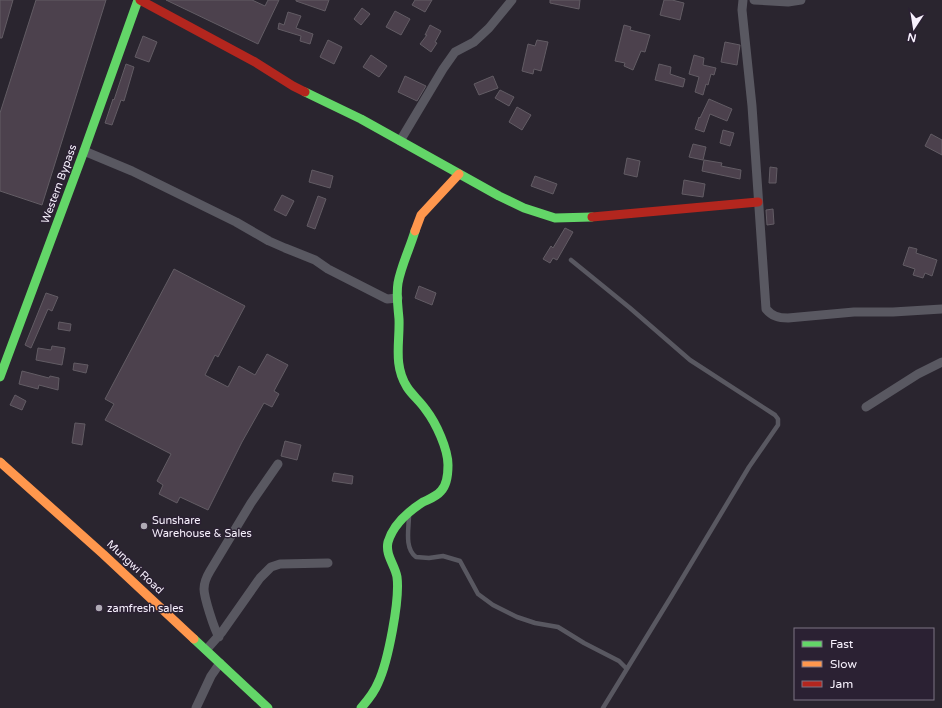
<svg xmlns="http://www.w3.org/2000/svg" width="942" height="708" font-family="'Varela Round',sans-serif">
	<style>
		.building { fill: #4c414d; stroke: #625c64 }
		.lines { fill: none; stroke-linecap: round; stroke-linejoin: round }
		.lane { stroke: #595861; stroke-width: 4.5 }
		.street { stroke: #595861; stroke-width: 9 }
		.fast { stroke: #63d668; stroke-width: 9 }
		.slow { stroke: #ff974d; stroke-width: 9 }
		.jam { stroke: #b3261e; stroke-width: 9 }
		.poi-dot { fill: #afaab5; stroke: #2b2133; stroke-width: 1.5 }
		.labels { text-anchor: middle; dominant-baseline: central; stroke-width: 3; stroke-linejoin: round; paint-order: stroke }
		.street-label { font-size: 11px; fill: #f7f1fd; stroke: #2b2133 }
		.poi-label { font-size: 11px; fill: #f7f1fd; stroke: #2b2133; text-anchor: start }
	</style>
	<rect width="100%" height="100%" fill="#2a252f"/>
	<path class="building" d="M0,0h13l-11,38h-2z
		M36,0h70l-64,205 -42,-14v-78z
		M166,0h86l13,6 3,-6h11l-21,44z
		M296,0h33l-4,11 -29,-10z
		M415,0h17l-7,12 -13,-7z
		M550,0h30l-1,9 -29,-6z
		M664,0h8l12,3 -4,17 -20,-5z
		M362,8l8,6 -9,11 -7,-6z
		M395,11l15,8 -9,16 -15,-8z
		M288,12l13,4 -5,12 17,6 -3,10 -10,-3 1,-5 -23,-7 1,-6 5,2z
		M430,25l11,6 -6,11 2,1 -6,9 -11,-8 7,-9h-2z
		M624,25l7,2 -1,3 20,5 -5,17 -4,-1 -8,19 -9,-4 1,-3 -10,-2z
		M143,36l14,6 -8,20 -14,-5z
		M328,40l14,7 -8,17 -14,-7z
		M537,40l11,2 -7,29 -7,-2 -1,5 -11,-3 6,-27 7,2z
		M725,42l15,3 -3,20 -16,-3z
		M371,55l16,11 -8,11 -16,-10z
		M694,55l10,3 -1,7 13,3 -2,7 -3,-1 -3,11 -2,-1 -3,11 -8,-3 4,-15 -10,-3z
		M126,64l8,3 -10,34 -3,-1 -9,25 -7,-2 8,-24 1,1z
		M659,64l12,3 -1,7 15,5 -2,8 -28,-7z
		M405,76l21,10 -9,15 -19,-9z
		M493,76l5,12 -19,7 -5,-11z
		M500,90l14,7 -5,9 -14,-8z
		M709,99l23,10 -5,12 -17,-7 -6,18 -9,-3 4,-12 1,1z
		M517,107l14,8 -9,15 -13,-8z
		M723,130l11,3 -4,13 -10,-3z
		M931,134l11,6v15l-17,-9z
		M693,144l13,3 -3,13 -14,-3z
		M627,158l13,3 -3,16 -13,-3z
		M704,160l18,3 -1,3 20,4 -1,9 -38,-8z
		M770,167l7,1 -1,15h-7z
		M312,170l21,6 -3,12 -21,-6z
		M535,176l22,8 -4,10 -22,-8z
		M684,180l21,4 -2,13 -21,-3z
		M282,195l12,6 -8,15 -12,-6z
		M318,196l8,3 -11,30 -8,-3z
		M773,209l1,15 -7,1 -1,-15z
		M565,228l8,4 -16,28 -4,-2 -3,5 -7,-4 8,-13 2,2z
		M909,247l8,2 -1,4 21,7 -5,16 -7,-3 -2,5 -10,-3 2,-6 -12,-4z
		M174,269l71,37 -27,51 -3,-2 -10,20 23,12 11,-21 16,9 12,-21 21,11 -14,26 5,3 -7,13 -8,-4 -22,39 -34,68 -28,-13 -3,6 -18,-9 4,-9 -6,-4 14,-27 -66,-34 9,-16 -9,-5z
		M419,286l17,7 -4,12 -17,-7z
		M46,293l12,4 -6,14 -4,-2 -17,39 -6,-3z
		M59,322l12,2 -1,7 -12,-2z
		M52,346l13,2 -3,17 -26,-5 2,-12 13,2z
		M74,363l14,2 -2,8 -13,-3z
		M22,371l27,7 1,-2 9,2 -1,12 -19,-5 -1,4 -19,-5z
		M15,395l11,6 -4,9 -12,-5z
		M75,423l10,1 -3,21 -10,-2z
		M285,441l16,4 -4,15 -16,-4z
		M334,473l19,3 -1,8 -20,-3z"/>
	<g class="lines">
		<path class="lane" d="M571,260l59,48 60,52 85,55 3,4v6l-29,42 -78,130 -68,111
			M409,515c0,13 -5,33 7,42l13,1 14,-2 17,5 18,33 15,11 24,12 18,6 23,4 26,16 35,18 8,8"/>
		<path class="street" d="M743,0l-1,10 10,96 14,203c6,7 12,9 22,9l66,-6h39l49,-3
			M754,0l34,2 13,-2
			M400,141l43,-72 12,-17 19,-10 15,-14 23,-28
			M84,151l48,20 104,51 33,19 16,7 30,12 13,9 55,28 4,2 11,-1
			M866,407l52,-33 24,-12
			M219,637c-5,-8 -15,-40 -15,-48 0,-7 3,-13 6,-18l41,-68 27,-39
			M206,650l16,-18 38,-54 11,-11 9,-3 48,-1
			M196,708l15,-32 9,-13"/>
		<path class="fast" d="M305,92l56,27 138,77 25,12 31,10 37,-1
			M0,377l84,-226 54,-151
			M0,463h1
			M194,639l74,69
			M361,708c7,-8 13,-15 17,-25 10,-21 22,-83 19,-106 -2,-12 -12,-22 -9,-35 5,-17 21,-31 35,-40 6,-3 13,-5 18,-11 6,-6 7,-18 7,-26 0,-16 -12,-42 -22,-55 -6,-9 -14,-15 -19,-23 -14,-22 -7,-45 -8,-68 -1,-12 -3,-24 -1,-36 3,-17 12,-35 17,-52"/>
		<path class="slow" d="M415,231l6,-16 38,-41
			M0,462l103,92 91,85"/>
		<path class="jam" d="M140,0l115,62 38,24 12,6
			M592,217l166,-15"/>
	</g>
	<g class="poi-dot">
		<circle cx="144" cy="526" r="4"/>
		<circle cx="99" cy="608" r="4"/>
	</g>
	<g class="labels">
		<g class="street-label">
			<text transform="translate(59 184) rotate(-70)">Western Bypass</text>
			<text transform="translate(135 567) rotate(43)">Mungwi Road</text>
		</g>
		<g class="poi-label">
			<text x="152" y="520">Sunshare<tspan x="152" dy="13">Warehouse &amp; Sales</tspan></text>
			<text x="107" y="608">zamfresh sales</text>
		</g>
	</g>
	<rect x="794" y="628" width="140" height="72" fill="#2b2133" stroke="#7d7484"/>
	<rect x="802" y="641" width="20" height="6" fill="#63d668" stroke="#7d7484"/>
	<text x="830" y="648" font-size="12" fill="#f7f1fd">Fast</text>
	<rect x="802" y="661" width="20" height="6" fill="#ff974d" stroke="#7d7484"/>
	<text x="830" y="668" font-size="12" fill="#f7f1fd">Slow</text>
	<rect x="802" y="681" width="20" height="6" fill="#b3261e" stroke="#7d7484"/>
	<text x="830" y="688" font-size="12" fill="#f7f1fd">Jam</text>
	<g transform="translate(914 28) rotate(192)" stroke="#2b2133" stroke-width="3" paint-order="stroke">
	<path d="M0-3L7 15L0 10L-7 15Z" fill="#f7f1fd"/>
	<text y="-6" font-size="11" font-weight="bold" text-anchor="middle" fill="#f7f1fd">N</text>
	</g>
</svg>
